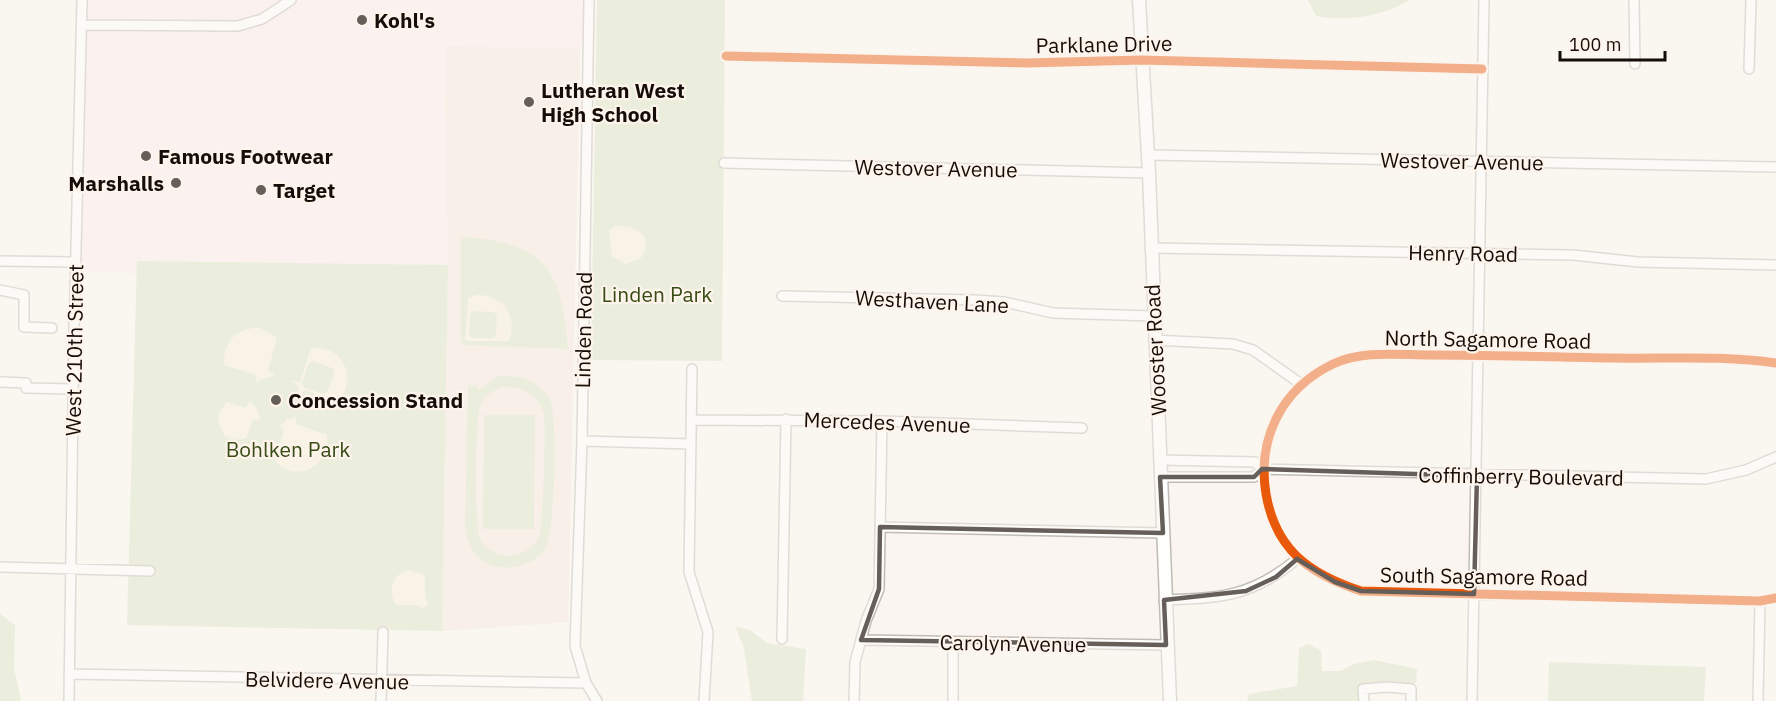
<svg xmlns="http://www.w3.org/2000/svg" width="1776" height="701" font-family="'IBM Plex Sans',sans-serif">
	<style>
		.commercial { fill: #fcecee }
		.built { fill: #f4e7dd }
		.green { fill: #dae4c6; fill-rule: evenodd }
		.sand { fill: #f8f0d9; fill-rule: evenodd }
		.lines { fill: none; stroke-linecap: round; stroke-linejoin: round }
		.minor-casing { stroke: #c1bbb5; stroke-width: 12 }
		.major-casing { stroke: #c1bbb5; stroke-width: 15 }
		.minor { stroke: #fefefd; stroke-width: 9 }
		.major { stroke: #fefefd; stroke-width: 12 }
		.cycleway-casing { stroke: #fef4ec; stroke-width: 13 }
		.cycleway { stroke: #e8590c; stroke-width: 9 }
		.marked { fill: none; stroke: #655e59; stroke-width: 4.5; stroke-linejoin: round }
		.poi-dot { fill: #655e59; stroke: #fef4ec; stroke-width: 2 }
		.labels { text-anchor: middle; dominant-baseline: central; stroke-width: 4.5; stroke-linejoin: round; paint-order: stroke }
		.poi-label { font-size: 21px; font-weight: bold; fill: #150d07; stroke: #fef4ec; text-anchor: start }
		.street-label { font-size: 21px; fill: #150d07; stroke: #fef4ec }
		.park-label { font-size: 21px; fill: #384d16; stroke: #fef4ec }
	</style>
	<rect width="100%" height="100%" fill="#faf5f0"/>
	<path class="commercial" d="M88,0h495v43l-3,6 -133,-3 -2,57 3,162 -311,-4v12l-57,-2z"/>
	<path class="built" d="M447,46l133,3 -12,573 -126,9 6,-366 -3,-162z"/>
	<path class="green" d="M597,0h128l-3,361 -131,-1z
		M1308,0h102c-26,16 -63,22 -94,16z
		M461,237c84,5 101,32 107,112l-103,-4 -4,-3z
		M137,261l311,4 -6,366 -315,-6z
		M499,376c21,-1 41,5 51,24 8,16 5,134 -5,149 -17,24 -60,26 -74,-2 -3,-5 -4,-12 -6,-17l3,-145 9,1 1,4zM502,387c14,0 27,2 36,15 2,2 5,8 6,12 2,12 -1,115 -5,123 -13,23 -45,26 -59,2 -6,-9 -5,-126 1,-135 4,-9 12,-13 21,-17z
		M484,415h51l-1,114h-51z
		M0,614l15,11 -1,43 7,33h-21z
		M735,626l15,4 17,13 39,6 -3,52h-51l-8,-53z
		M1309,644l12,7 1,20h19l13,-7 20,-4 43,9 -1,14 -53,1 -3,17h-113l2,-7 48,-8 2,-38z
		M1549,662l157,5 -2,34h-156z"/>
	<path class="sand" d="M614,226c13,0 33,2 32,21l-5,11 -16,6 -13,-8 -3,-25z
		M477,295c27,0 41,22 32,46h-44l3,-43zM473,311l21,1 3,3 -1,20 -3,3h-21l-3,-3 1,-21z
		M260,328l17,10 -9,32 7,5 -15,5 -3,4 -1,-9 -32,-10c-1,-23 13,-38 36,-37z
		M311,348c31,-4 48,30 27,53l-34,-11 -3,8 -4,-13 -6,-5 9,2zM313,361l19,7 3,4 -7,19 -4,3 -20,-6 -2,-5 6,-19z
		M250,401l7,8 3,11 -7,-1 -7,19 -8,2 -13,-4 -7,-14 2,-11 7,-9 19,6z
		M295,415l1,9 31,11c3,30 -29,50 -52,26l9,-31 -6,-5 5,-1 4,-5 5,1z
		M408,570l17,5v23l4,5 -7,6 -4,-4h-22c-9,-14 -4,-30 12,-35z"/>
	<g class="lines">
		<defs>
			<path id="minor" d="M589,0l-7,441 -7,205 11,37 11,18
				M1634,0l1,64
				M82,25l156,1 24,-7 29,-19
				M726,56l301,7 114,-3 341,9
				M1749,69l2,-69
				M1148,155l628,12
				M724,163l425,10
				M1150,248l423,7 65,7 138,3
				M0,261l76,1
				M0,290l24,5v32l28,1
				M782,296l192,4 30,2 49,11 100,3
				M1154,340l79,4 20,6 48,34
				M1776,363c-53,-8 -110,-4 -163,-5 -61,-1 -121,-3 -182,-3 -32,0 -68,-5 -98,9 -52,25 -76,75 -67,130 10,57 44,80 95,97l399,10 16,-3
				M692,369l-3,203 19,60 -4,69
				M0,382l26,1v5l47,1
				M693,420l189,1 200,7
				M582,441l109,3
				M1159,460l96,2 7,7
				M1160,477h94l8,-8 444,10 40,-9 30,-13
				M880,527l283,6
				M0,567l150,4
				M1164,600c57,-2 88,-3 133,-41
				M782,639l4,-220
				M861,640l305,5
				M69,674l517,9
				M69,701l5,-369 8,-332
				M381,701l2,-69
				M854,701l1,-39 11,-41 13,-32 3,-168
				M953,701v-59
				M1364,701l-1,-12 24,-2 24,2v12
				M1472,701l12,-701
				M1758,701l2,-100"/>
			<path id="major" d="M1139,0l10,173 21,528"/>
		</defs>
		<use href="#minor" class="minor-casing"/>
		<use href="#major" class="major-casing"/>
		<use href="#minor" class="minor"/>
		<use href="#major" class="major"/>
		<defs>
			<path id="cycleway" d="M726,56l301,7 114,-3 341,9
				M1776,363c-53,-8 -110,-4 -163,-5 -61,-1 -121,-3 -182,-3 -32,0 -68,-5 -98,9 -52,25 -76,75 -67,130 10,57 44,80 95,97l399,10 16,-3"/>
		</defs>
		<use href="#cycleway" class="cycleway-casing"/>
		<use href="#cycleway" class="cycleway"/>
	</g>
	<path d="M0 0H1776V701H0ZM1262,469l215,7 -3,118 -113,-3 -26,-9 -38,-23 -21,18 -30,14 -82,9 2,45 -305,-5 18,-51 1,-62 283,6 -3,-56h94z" fill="#faf5f0" fill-opacity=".55" fill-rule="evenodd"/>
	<path class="marked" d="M1262,469l215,7 -3,118 -113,-3 -26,-9 -38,-23 -21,18 -30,14 -82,9 2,45 -305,-5 18,-51 1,-62 283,6 -3,-56h94z"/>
	<g class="poi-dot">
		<circle cx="362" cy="20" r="6"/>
		<circle cx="529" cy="102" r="6"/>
		<circle cx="146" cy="156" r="6"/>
		<circle cx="176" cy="183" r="6"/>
		<circle cx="261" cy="190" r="6"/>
		<circle cx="276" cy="400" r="6"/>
	</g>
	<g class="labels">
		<g class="poi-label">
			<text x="374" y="20">Kohl's</text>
			<text x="541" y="90">Lutheran West<tspan x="541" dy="24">High School</tspan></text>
			<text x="158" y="156">Famous Footwear</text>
			<text x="164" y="183" text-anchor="end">Marshalls</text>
			<text x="273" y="190">Target</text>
			<text x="288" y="400">Concession Stand</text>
		</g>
		<g class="street-label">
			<text transform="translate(1104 44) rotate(-1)">Parklane Drive</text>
			<text transform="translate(1462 161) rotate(1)">Westover Avenue</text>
			<text transform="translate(936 168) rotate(1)">Westover Avenue</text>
			<text transform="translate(1463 253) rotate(1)">Henry Road</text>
			<text transform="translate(932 301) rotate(3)">Westhaven Lane</text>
			<text transform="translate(583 330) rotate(-89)">Linden Road</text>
			<text transform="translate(1488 339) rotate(1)">North Sagamore Road</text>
			<text transform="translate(74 350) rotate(-89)">West 210th Street</text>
			<text transform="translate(1155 350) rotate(-93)">Wooster Road</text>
			<text transform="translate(887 422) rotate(2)">Mercedes Avenue</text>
			<text transform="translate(1521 476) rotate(1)">Coffinberry Boulevard</text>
			<text transform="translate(1484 576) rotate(1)">South Sagamore Road</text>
			<text transform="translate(1013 643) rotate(1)">Carolyn Avenue</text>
			<text transform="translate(327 680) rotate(1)">Belvidere Avenue</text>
		</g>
		<g class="park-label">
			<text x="657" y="294">Linden Park</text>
			<text x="288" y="449">Bohlken Park</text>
		</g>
	</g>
	<path d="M1560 51v9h105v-9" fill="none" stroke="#150d07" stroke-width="3"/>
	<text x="1569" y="51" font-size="18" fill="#150d07" stroke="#fef4ec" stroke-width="4.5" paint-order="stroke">100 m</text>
</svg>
